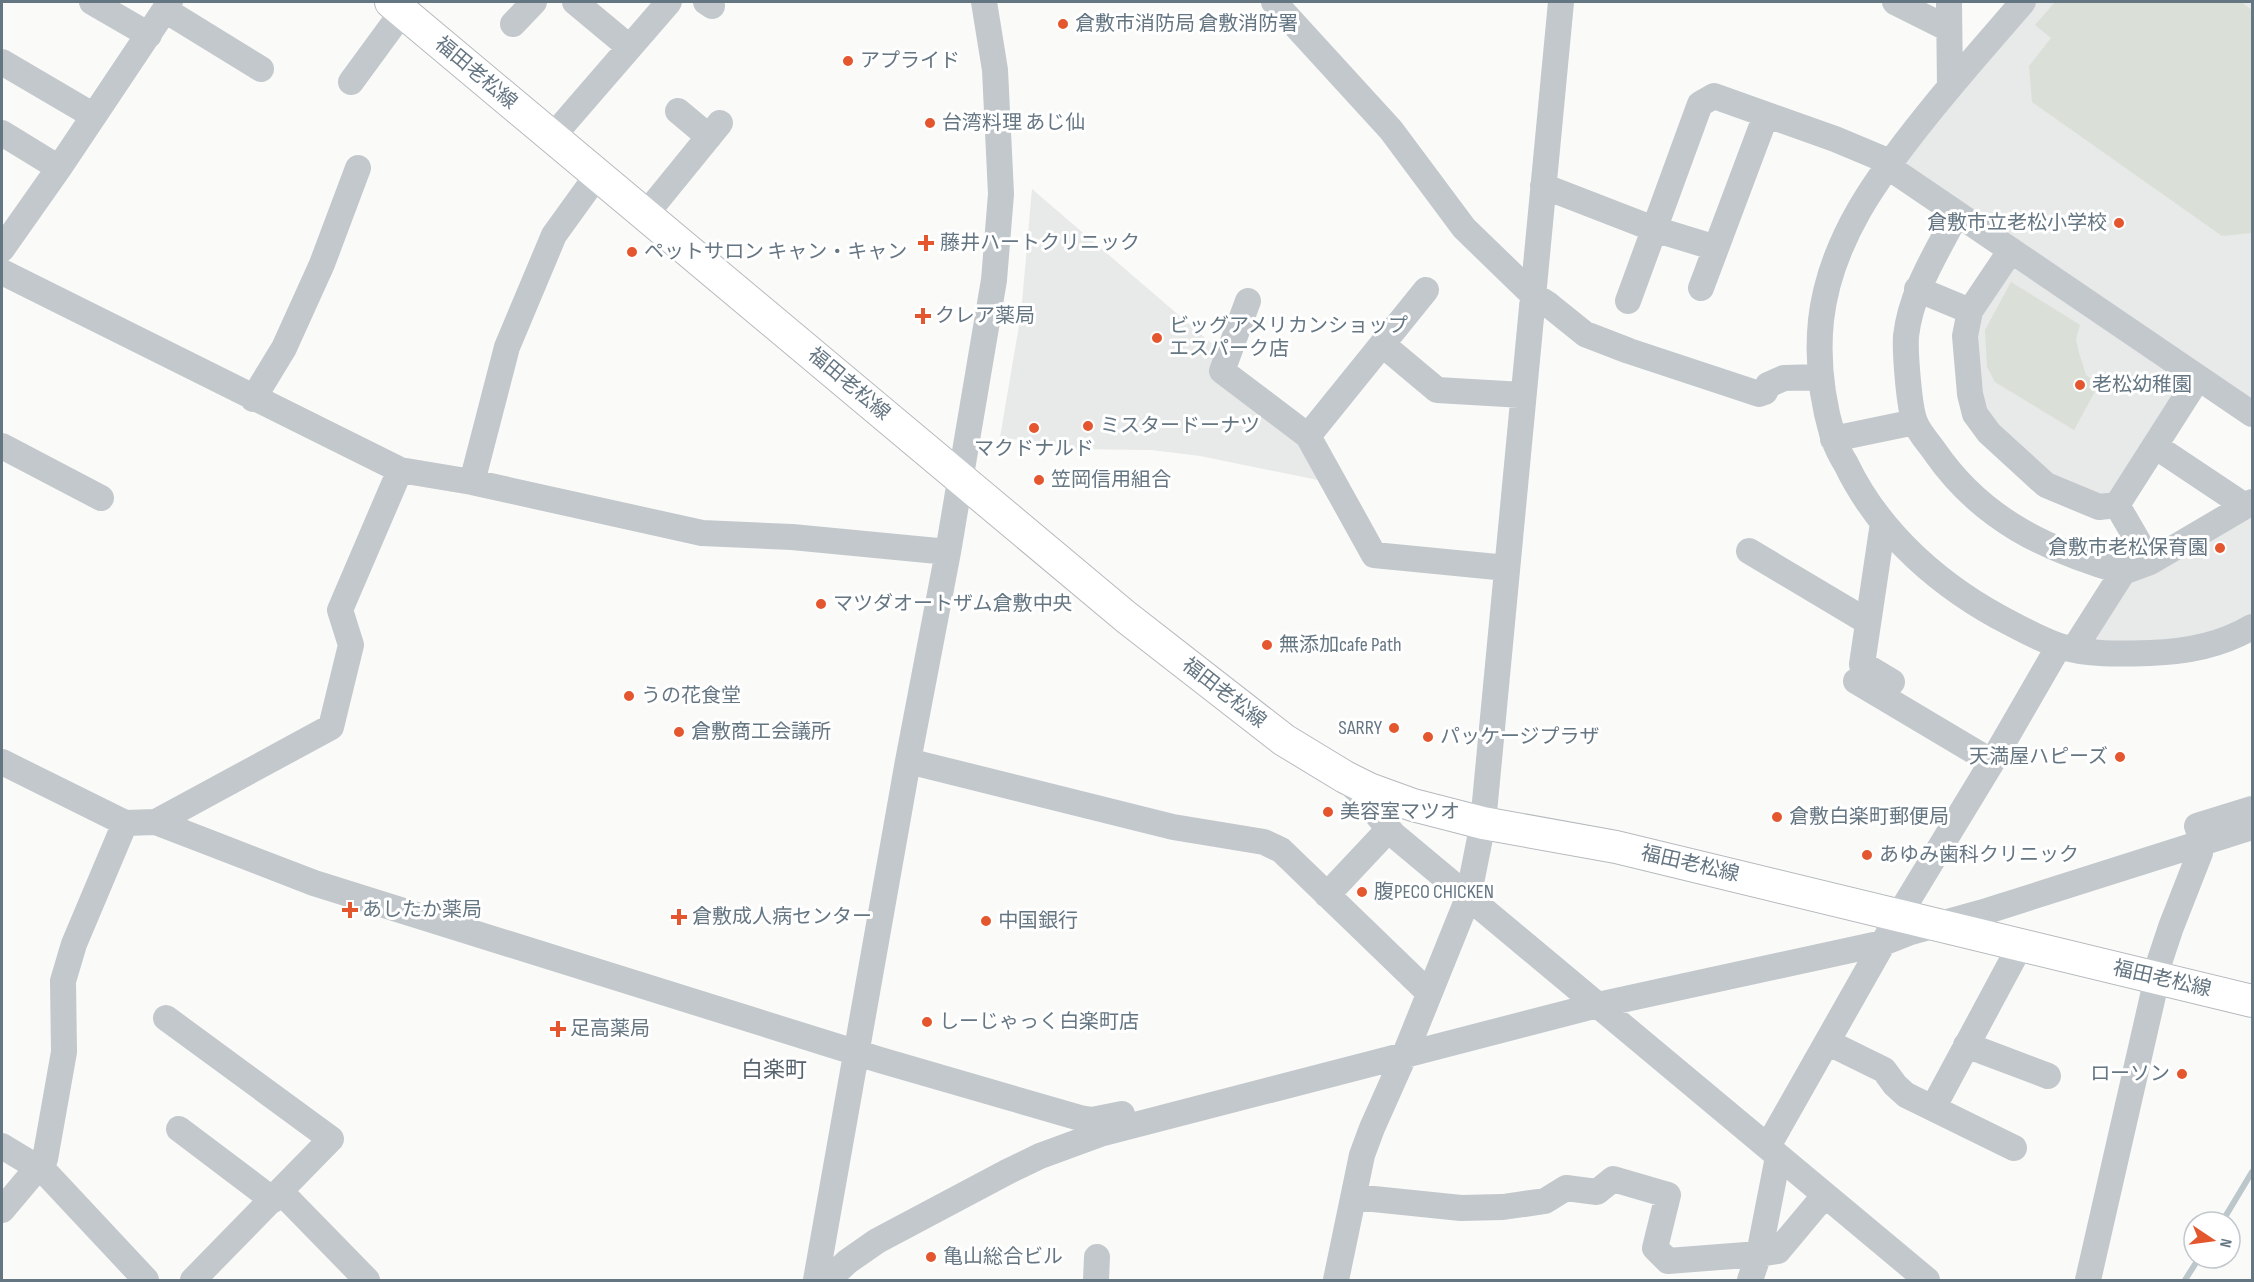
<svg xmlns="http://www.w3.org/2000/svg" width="2254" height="1282" font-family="'Sofia Sans Condensed','Noto Sans JP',sans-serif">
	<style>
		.built { fill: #e8e9e9 }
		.garden { fill: #dadfd7 }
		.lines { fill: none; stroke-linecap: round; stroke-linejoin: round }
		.stream { stroke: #bbc7cb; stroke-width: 6 }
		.major-casing { stroke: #b5babe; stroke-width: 34 }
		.minor { stroke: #c3c8cc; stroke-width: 26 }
		.major { stroke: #fff; stroke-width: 32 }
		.poi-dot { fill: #e4572e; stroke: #fff; stroke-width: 2 }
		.labels { text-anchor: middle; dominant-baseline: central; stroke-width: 6; stroke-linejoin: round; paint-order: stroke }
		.poi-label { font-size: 20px; fill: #657683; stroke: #fff; text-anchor: start }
		.street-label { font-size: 20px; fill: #657683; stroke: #fff }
		.quarter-label { font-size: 22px; fill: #57646e; stroke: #fff }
	</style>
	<rect width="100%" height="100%" fill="#fafaf8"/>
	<path class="built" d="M2032,2h220v406l-351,-242z
		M1032,189l192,165 78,87 21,40 -123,-25 -49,-6 -81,-1 -70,-12 21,-123z
		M2008,264l174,116 -70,119 -52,-15 -78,-74 -8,-90z
		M2252,510v104l-30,14 -45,14 -83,2 -1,-12 28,-45z"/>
	<path class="garden" d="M2055,2h186l11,8 -1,223 -29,3 -190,-134 -3,-36 22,-28 -16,-13z
		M2011,282l69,43 -4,14 3,14 7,22 13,9 -25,46 -79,-48 -8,-15 -2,-37z"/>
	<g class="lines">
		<path class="stream" d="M2222,1222l30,-50
			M2185,1280l14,-22"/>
		<defs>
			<path id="major" d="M391,2l735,615 158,123 61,37 24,12 44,16 70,18 133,24 636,154"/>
		</defs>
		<use href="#major" class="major-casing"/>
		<path class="minor" d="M92,2l57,33
			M575,2l54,45
			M706,2l6,4
			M1274,2l117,128 73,98 68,66 17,11 36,29 44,17 130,43 6,-2 3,-7 16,-7 36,-1
			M1895,2l54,27
			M1949,2l1,85
			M2023,2c-32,37 -65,74 -96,113 -49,61 -97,125 -106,205 -4,39 1,80 12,117 3,9 8,19 13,27 34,71 97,125 166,160 15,8 31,16 47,22 28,9 61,8 91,7 35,-1 72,-8 102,-26
			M165,10l96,59
			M513,24l21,-22
			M2,62l92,54
			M351,82l52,-71
			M678,111l31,26
			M2,133l57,35
			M553,136l116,-134
			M1887,166l365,248
			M1543,186l111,43 62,19
			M646,214l74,-91
			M1956,215c-20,39 -45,77 -50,121 -1,16 3,72 9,86 4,11 14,21 20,30 47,68 112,98 188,120
			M2,249l57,-81 111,-166
			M2011,250l-41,61 -5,25 5,58 5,20 14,19 57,52 53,22 18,-2 81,-127
			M2,272l398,198 72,12 230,51 90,4 156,15
			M1701,288l65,-173
			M1917,289l53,22
			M1248,301l-26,70 86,65 66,119 133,13
			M1628,301l72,-197 14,-8 121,43 55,23
			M1382,344l55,46 86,5
			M253,399l31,-51 38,-84 36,-96
			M1308,436l118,-146
			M1833,439l82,-17
			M2,446l99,52
			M2155,446l90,60
			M472,482l35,-135 47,-112 44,-61
			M2117,505l33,57
			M1883,523l-21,141 30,18
			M1749,551l119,71
			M2074,649l49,-77 27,-10 102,-60
			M1856,681l136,81
			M908,761l265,66 91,15 17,8 148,143
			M2,762l123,61 31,-1 158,61 566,177 200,58 12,2 30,-6
			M1347,779l47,56 533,445
			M156,822l175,-95 20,-82 -11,-35 60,-140
			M1327,895l62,-66
			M2154,978l17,-51 29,-74 1,-15 -4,-12 55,-17
			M166,1018l165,121 -138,141
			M1827,1042l57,28 11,15 11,10 108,53
			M1966,1045l82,31
			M1933,1108l87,-162
			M179,1129l94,71
			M2,1146l43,26 101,108
			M1768,1146l131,-231 93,-153 67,-116
			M281,1192l86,88
			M1354,1197l107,11 42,-1 42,-6 21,-13 31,4 16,-13 55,16 -13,53 13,13 91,-7 19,-3 46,-55
			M2,1210l43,-51 19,-107 -1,-71 11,-37 51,-121
			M816,1280l92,-519 40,-209 46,-272 7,-86 -6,-124 -11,-68
			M828,1280l19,-18 30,-21 130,-69 33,-16 60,-22 498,-129 285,-62 28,-11 76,-21 265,-84
			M1096,1280l1,-23
			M1336,1280l26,-125 10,-27 33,-74 63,-156 15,-75 78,-821
			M1750,1280l9,-26 19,-97
			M2088,1280l69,-302"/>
		<use href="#major" class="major"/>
	</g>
	<g class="poi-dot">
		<circle cx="1063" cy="24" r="6"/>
		<circle cx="848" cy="61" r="6"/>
		<circle cx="930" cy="123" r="6"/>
		<circle cx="2119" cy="223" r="6"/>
		<path d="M923 234h6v6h6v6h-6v6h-6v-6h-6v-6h6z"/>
		<circle cx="632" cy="252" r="6"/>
		<path d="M920 307h6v6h6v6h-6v6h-6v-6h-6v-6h6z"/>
		<circle cx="1157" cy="338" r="6"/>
		<circle cx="2080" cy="385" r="6"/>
		<circle cx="1088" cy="426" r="6"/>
		<circle cx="1034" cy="428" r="6"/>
		<circle cx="1039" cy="480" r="6"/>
		<circle cx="2220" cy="548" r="6"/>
		<circle cx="821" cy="604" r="6"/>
		<circle cx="1267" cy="645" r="6"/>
		<circle cx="629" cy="696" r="6"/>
		<circle cx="1394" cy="728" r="6"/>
		<circle cx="679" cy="732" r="6"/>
		<circle cx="1428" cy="737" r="6"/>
		<circle cx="2120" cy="757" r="6"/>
		<circle cx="1328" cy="812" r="6"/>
		<circle cx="1777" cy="817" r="6"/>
		<circle cx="1867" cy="855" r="6"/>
		<circle cx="1362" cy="892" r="6"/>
		<path d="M347 901h6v6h6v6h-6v6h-6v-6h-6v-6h6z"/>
		<path d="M676 908h6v6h6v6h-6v6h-6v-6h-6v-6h6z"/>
		<circle cx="986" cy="921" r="6"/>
		<circle cx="927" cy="1022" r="6"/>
		<path d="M555 1020h6v6h6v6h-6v6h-6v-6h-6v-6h6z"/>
		<circle cx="2182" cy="1074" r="6"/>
		<circle cx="931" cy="1257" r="6"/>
	</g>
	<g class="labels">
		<g class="poi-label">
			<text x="1075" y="24">倉敷市消防局 倉敷消防署</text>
			<text x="860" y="61">アプライド</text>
			<text x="942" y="123">台湾料理 あじ仙</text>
			<text x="2107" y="223" text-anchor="end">倉敷市立老松小学校</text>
			<text x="940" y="243">藤井ハートクリニック</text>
			<text x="644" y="252">ペットサロン キャン・キャン</text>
			<text x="935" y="316">クレア薬局</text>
			<text x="1169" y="326">ビッグアメリカンショップ<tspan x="1169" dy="23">エスパーク店</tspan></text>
			<text x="2092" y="385">老松幼稚園</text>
			<text x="1100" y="426">ミスタードーナツ</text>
			<text x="1034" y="449" text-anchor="middle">マクドナルド</text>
			<text x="1051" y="480">笠岡信用組合</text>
			<text x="2208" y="548" text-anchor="end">倉敷市老松保育園</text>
			<text x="833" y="604">マツダオートザム倉敷中央</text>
			<text x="1279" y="645">無添加cafe Path</text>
			<text x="641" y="696">うの花食堂</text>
			<text x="1382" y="728" text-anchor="end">SARRY</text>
			<text x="691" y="732">倉敷商工会議所</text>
			<text x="1440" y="737">パッケージプラザ</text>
			<text x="2108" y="757" text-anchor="end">天満屋ハピーズ</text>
			<text x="1340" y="812">美容室マツオ</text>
			<text x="1789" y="817">倉敷白楽町郵便局</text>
			<text x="1879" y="855">あゆみ歯科クリニック</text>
			<text x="1374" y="892">腹PECO CHICKEN</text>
			<text x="362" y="910">あしたか薬局</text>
			<text x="692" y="917">倉敷成人病センター</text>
			<text x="998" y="921">中国銀行</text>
			<text x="939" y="1022">しーじゃっく白楽町店</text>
			<text x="570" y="1029">足高薬局</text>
			<text x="2170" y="1074" text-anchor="end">ローソン</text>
			<text x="943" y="1257">亀山総合ビル</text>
		</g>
		<g class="street-label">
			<text transform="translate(476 73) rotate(40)">福田老松線</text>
			<text transform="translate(849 384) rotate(40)">福田老松線</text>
			<text transform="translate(1224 693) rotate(38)">福田老松線</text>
			<text transform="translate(1690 864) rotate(13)">福田老松線</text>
			<text transform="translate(2162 979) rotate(13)">福田老松線</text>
		</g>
		<g class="quarter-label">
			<text x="774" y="1070">白楽町</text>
		</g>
	</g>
	<rect width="2254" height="1282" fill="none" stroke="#657683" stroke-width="6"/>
	<g transform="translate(2212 1240) rotate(103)"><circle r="28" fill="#ffffff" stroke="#c1c8cd" stroke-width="1.5"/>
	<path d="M0-4.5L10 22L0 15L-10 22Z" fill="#e4572e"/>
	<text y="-9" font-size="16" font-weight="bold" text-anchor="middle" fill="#657683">N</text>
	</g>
</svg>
